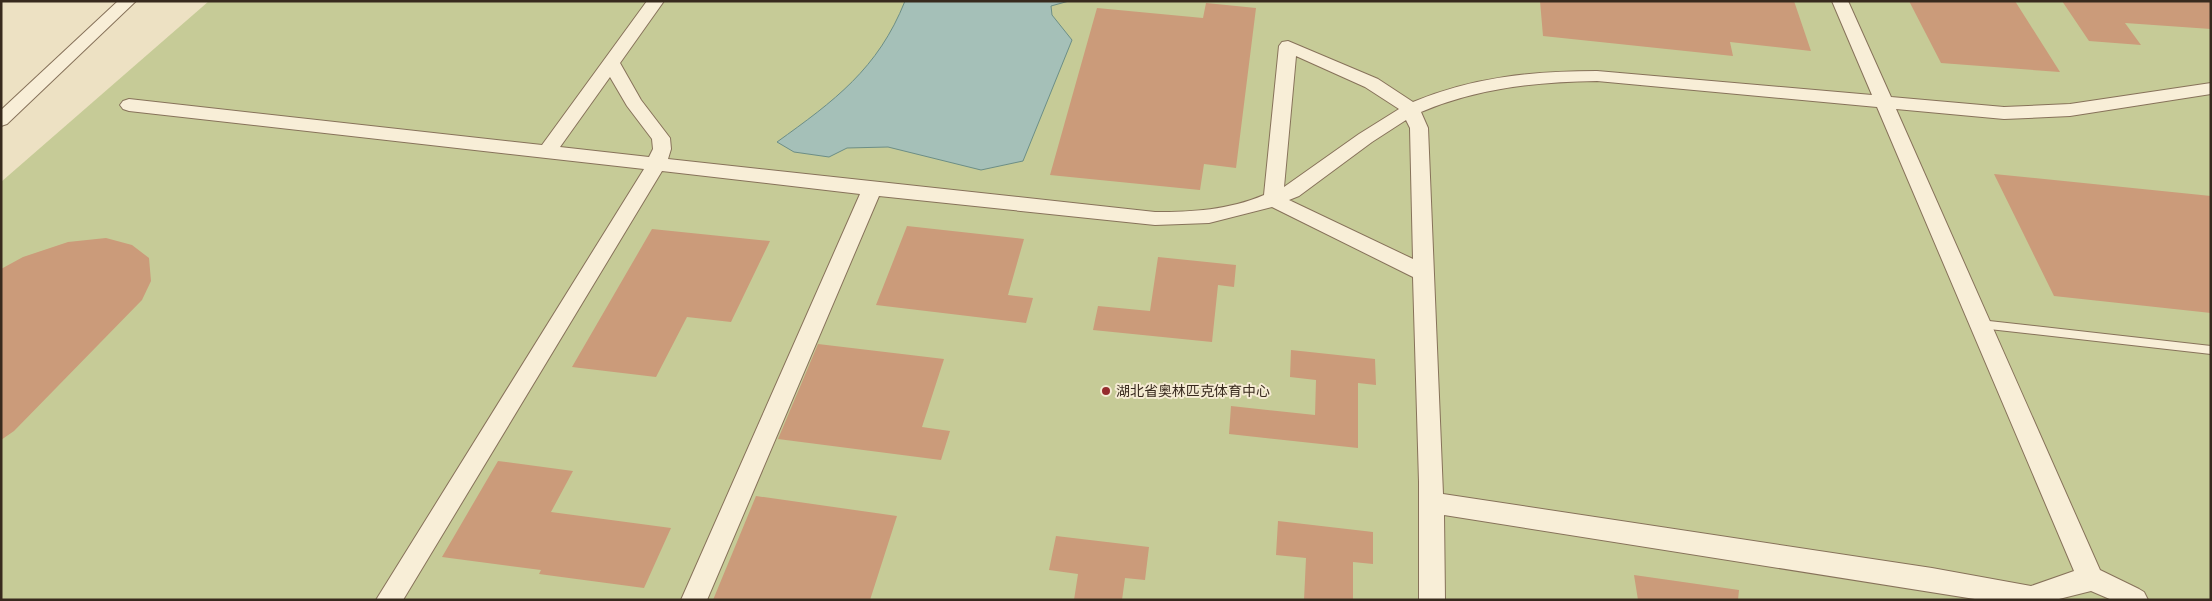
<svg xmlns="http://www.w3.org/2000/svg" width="2212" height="601" font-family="'Source Serif 4','Noto Sans SC',serif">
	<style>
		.green { fill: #c6cb97 }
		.water { fill: #a5c0b8; stroke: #6c8e86 }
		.building { fill: #cb9b7a }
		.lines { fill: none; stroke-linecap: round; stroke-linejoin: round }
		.service-casing { stroke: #87725a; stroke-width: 2 }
		.minor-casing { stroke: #87725a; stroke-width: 2 }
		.service { fill: #f8eed7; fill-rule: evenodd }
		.minor { fill: #f8eed7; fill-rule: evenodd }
		.poi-dot { fill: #952b2d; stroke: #f5ebd3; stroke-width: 2 }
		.labels { text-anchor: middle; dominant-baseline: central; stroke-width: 4; stroke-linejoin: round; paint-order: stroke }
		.poi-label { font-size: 14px; fill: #382a1e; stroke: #f5ebd3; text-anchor: start }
	</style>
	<rect width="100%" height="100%" fill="#ede1c3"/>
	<path class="green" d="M209,1h2002v599h-2210v-418z"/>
	<path class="water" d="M905,1h164l-18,5 1,9 20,25 -49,121 -42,9 -93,-23 -41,1 -18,9 -35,-5 -17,-10c57,-41 101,-73 128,-141z"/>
	<path class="building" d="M1540,1h254l17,50 -81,-9 3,14 -190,-20z
		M1909,1h106l45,71 -119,-9z
		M2062,1h149v28l-86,-6 16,22 -52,-4z
		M1206,3l50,5 -20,160 -32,-4 -4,26 -150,-15 47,-167 106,10z
		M1994,174l217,22v117l-157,-17z
		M907,226l117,13 -16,56 25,3 -7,25 -150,-18z
		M652,229l118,12 -39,81 -44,-5 -31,60 -84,-10z
		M106,238l26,7 17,13 2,23 -9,19 -128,131 -13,9v-171l22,-12 45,-15z
		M1158,257l78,8 -2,22 -16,-2 -6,57 -119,-12 5,-24 52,5z
		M818,344l126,15 -22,68 28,4 -9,29 -163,-21z
		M1291,350l84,9 1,26 -18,-2v65l-129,-14 2,-28 84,9 1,-35 -26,-3z
		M498,461l75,10 -22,41 120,16 -27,60 -105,-14 2,-4 -99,-13z
		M756,496l141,20 -27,84h-157z
		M1278,521l95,11v32l-20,-2v38h-49l2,-42 -30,-3z
		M1056,536l93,11 -4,33 -20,-2 -3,22h-48l4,-26 -29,-4z
		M1634,575l105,15 -1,10h-100z"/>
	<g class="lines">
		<defs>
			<path id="service" d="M1980,320l231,26v8l-231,-26 -4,-1 -2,-3 2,-3z"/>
			<path id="minor" d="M118,1h18l-129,123 -6,2v-16z
				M647,1h17l-44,62 21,37 29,38 1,11 -3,10 487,53c37,0 74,-2 109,-17l15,-149 3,-4 6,-1 90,38 35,23c59,-25 121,-31 184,-31l275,24 -40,-94h16l43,96 113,10 66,-3 141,-21v11l-141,22 -66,3 -108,-10 204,461 39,19 5,3 4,8h-36l-21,-9 -36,9h-74l-537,-85 1,85h-26v-118l-6,-205 -141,-70 -63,16 -54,2 -276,-29 -172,404h-26l179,-406 -198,-23 -259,429h-27l268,-431 -515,-58 -6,-2 -3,-4 3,-4 6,-2 413,46zM1296,56l69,31 34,22 -40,25 -75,53zM610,77l17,29 25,33 1,10 -4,8 -89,-10zM1597,81l280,26 197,464 -43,15 -99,-18 -489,-74 -15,-366 -7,-16c57,-24 115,-30 176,-31zM1406,120l4,8 3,131 -124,-59 10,-4 73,-54z"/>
		</defs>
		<use href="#service" class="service-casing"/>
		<use href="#minor" class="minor-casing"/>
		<use href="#service" class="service"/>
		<use href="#minor" class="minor"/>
	</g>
	<circle class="poi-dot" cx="1106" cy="391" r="5"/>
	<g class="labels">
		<g class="poi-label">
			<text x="1116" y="391">湖北省奥林匹克体育中心</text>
		</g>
	</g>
	<rect width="2212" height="601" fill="none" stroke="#382a1e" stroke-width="5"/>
</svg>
